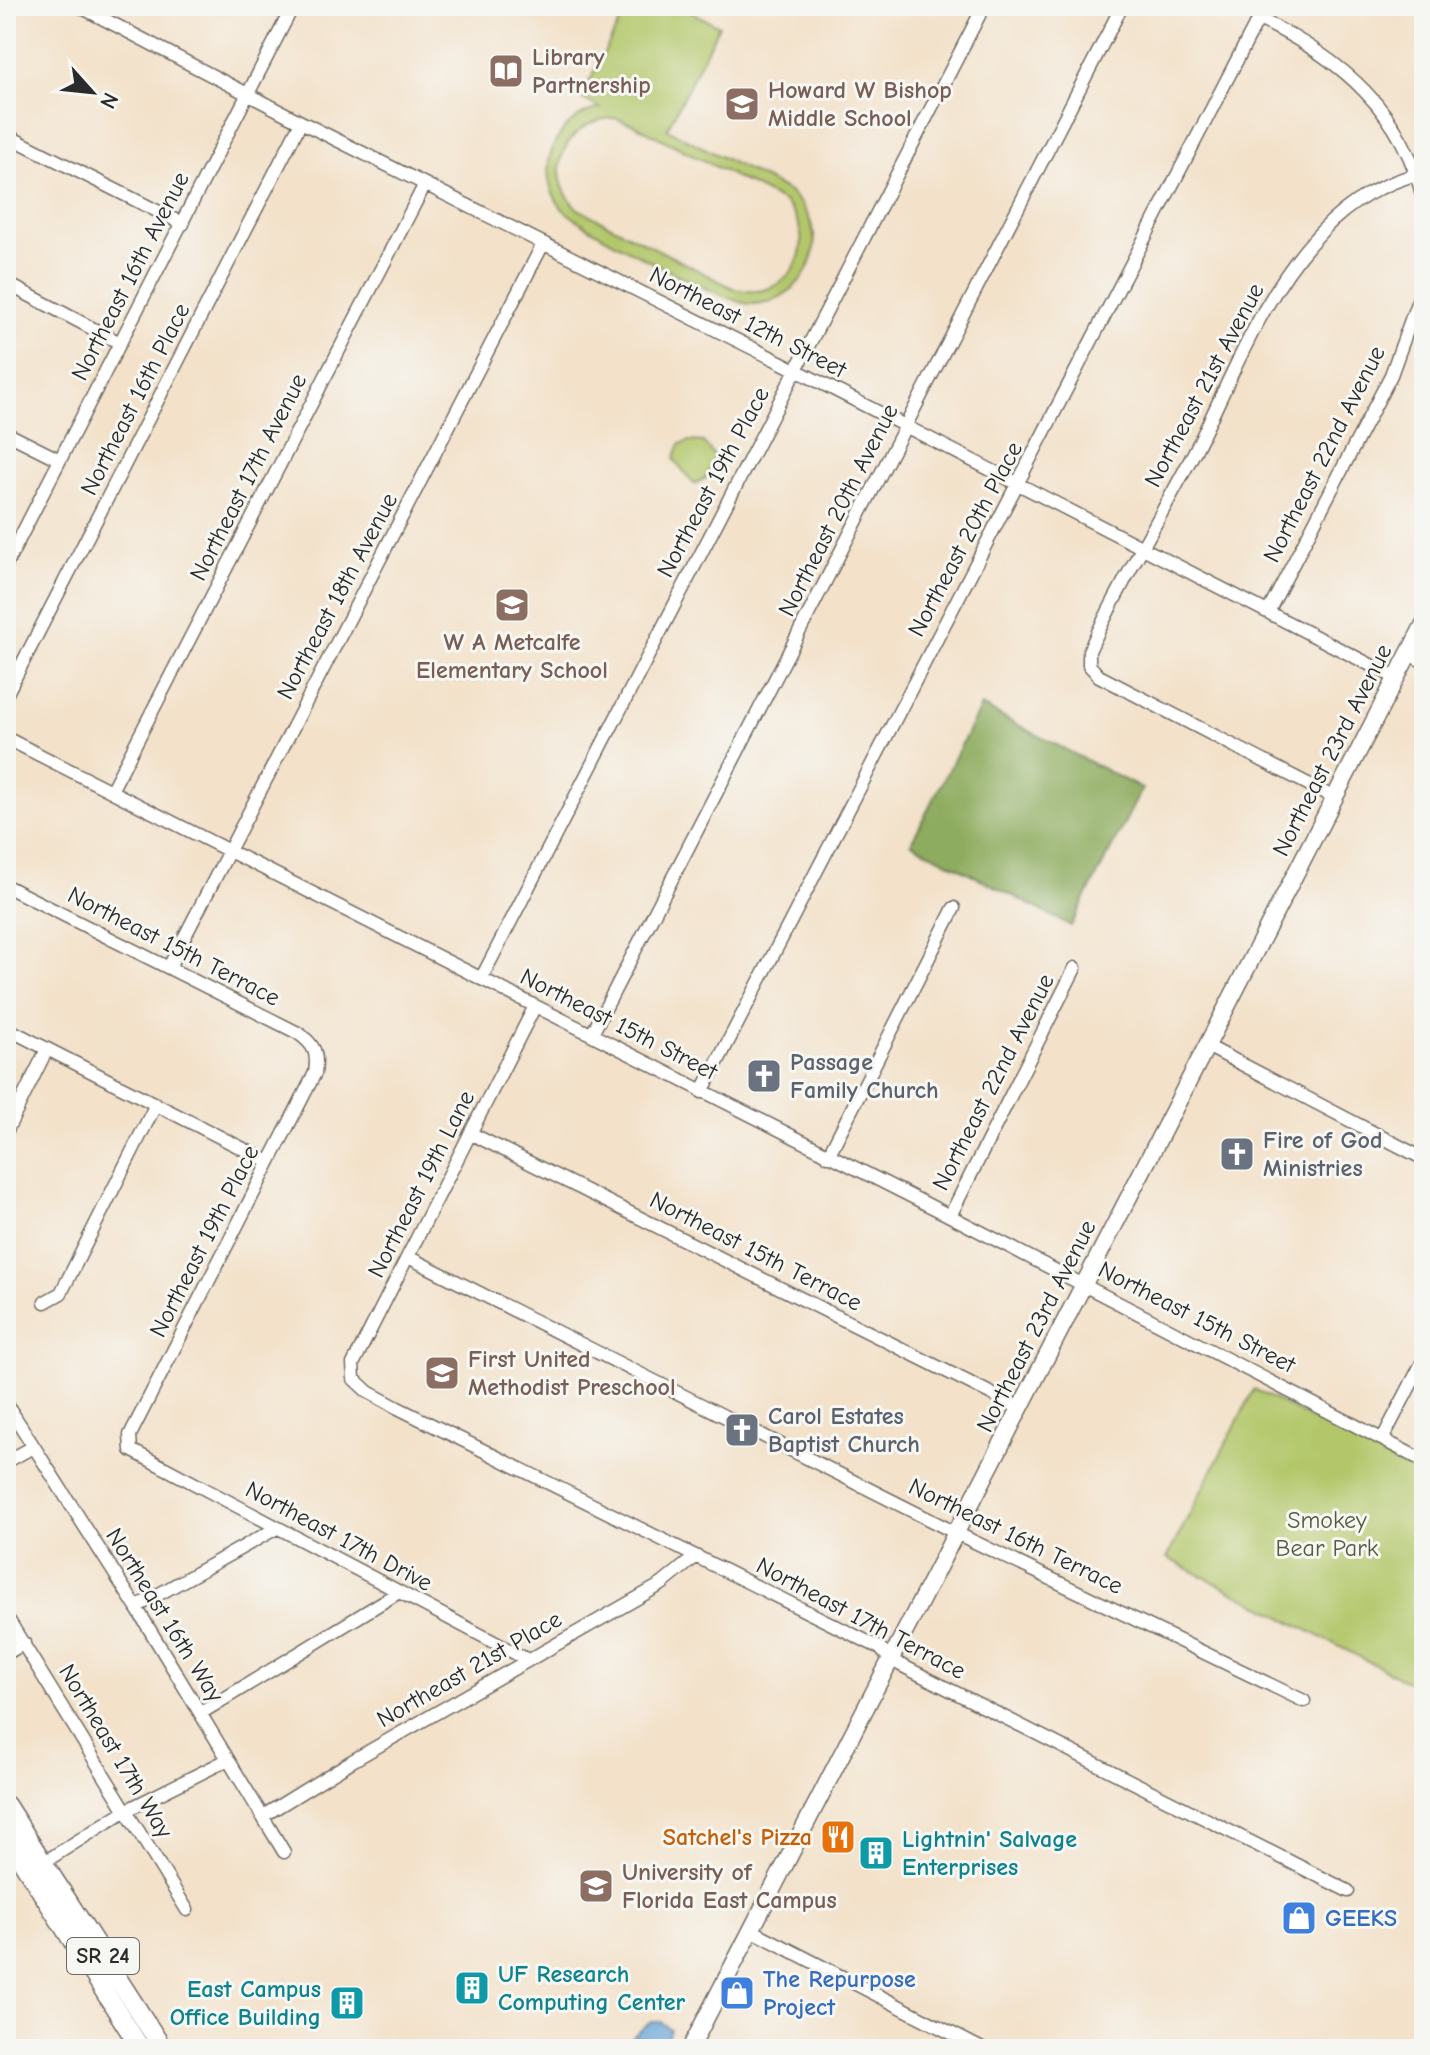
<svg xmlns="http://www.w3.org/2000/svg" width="1430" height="2055" font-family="'Comic Neue',sans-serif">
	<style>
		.green { fill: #b3c76b; stroke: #6f794b; stroke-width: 2; fill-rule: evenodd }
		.forest { fill: #8eac5f; stroke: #5c6c45; stroke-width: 2 }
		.water { fill: #65a2d6; stroke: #486680; stroke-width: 2 }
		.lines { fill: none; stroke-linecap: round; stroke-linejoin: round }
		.minor-casing { stroke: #716b62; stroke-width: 15 }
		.major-casing { stroke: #716b62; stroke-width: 19 }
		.highway-casing { stroke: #716b62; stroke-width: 21 }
		.minor { stroke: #fff; stroke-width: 12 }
		.major { stroke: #fff; stroke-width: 16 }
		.highway { stroke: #fff; stroke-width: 18 }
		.labels { text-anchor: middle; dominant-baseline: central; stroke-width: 6; stroke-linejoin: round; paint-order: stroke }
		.shield { fill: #f6f6f2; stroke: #686867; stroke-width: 2 }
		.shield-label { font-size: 22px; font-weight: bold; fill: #2b2b2b }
		.education-label { font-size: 24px; font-weight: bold; fill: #785e54; stroke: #f6f6f2; text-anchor: start }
		.street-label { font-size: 24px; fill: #2b2b2b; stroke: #f6f6f2 }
		.worship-label { font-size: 24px; font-weight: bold; fill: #5b616d; stroke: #f6f6f2; text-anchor: start }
		.park-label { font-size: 24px; fill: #545a3e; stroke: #f6f6f2 }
		.food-label { font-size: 24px; font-weight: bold; fill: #c56008; stroke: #f6f6f2; text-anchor: end }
		.culture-label { font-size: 24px; font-weight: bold; fill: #0d838f; stroke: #f6f6f2; text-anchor: start }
		.shop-label { font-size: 24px; font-weight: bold; fill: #366cbe; stroke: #f6f6f2; text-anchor: start }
	</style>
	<rect width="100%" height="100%" fill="#f6f6f2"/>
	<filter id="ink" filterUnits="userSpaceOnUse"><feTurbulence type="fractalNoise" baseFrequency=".0125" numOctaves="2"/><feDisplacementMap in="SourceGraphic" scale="16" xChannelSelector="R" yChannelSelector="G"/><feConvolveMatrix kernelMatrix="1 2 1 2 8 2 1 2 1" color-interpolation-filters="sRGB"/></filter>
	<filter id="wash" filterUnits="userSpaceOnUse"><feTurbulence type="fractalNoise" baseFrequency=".006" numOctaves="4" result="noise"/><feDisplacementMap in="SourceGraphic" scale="32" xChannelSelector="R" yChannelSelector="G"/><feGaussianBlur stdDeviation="1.8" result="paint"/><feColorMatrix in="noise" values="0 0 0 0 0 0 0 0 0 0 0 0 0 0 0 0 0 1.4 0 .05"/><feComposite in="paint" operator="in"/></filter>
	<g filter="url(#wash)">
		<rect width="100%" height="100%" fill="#f3e1c9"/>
		<path class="green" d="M628,6h51l40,20 -52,103 121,62c20,17 33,43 23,70 -9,25 -33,44 -61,43 -24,-1 -175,-78 -189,-97 -29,-38 -5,-89 39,-99l-19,-10zM614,118l19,6 151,78c40,39 6,102 -49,87l-157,-80c-37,-35 -13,-89 36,-91z
			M690,441l13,1 12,15 -9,21 -12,6 -20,-25 6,-15z
			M1254,1389l170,88v213l-257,-132z"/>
		<path class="forest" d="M981,706l161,83 -71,137 -160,-83z"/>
		<path class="water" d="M651,2022h10l9,7 -7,20h-47z"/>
	</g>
	<g filter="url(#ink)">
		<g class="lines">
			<defs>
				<path id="minor" d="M79,6l222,116 495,248 600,308
					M1259,19c82,39 146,93 165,184
					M6,135l177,89
					M6,283l114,60
					M6,433l54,27
					M6,565l287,-559
					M1268,612l123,-237 30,-83 3,-26
					M1409,654l15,8
					M6,695l295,-573
					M6,738l944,478 474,245
					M111,791l314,-607
					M1335,798l-236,-122 -10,-11v-14c32,-70 73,-136 108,-204 36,-72 67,-156 124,-215 29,-31 62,-49 103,-60
					M6,886l292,147c17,12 20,20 17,40l-185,362 1,15 397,210
					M169,967l374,-723
					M481,979l503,-973
					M535,1006l-182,358 1,15 14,13 30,16 482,240 11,12 457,231
					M6,1028l263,134
					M592,1034l530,-1028
					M1207,1046l217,113
					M702,1092l563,-1086
					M6,1132l41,-83
					M472,1134l548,274
					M828,1156l126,-248
					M950,1216l125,-248
					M408,1257l548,276 348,168
					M45,1302l16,-9 95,-189
					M6,1403l130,204 148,245
					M1383,1438l41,-79
					M6,1462l27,-15
					M136,1607l139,-78
					M6,1616l181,294
					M6,1654l18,-11
					M201,1713l198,-121
					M263,1816l89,-55 310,-177 33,-27
					M38,1866l87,-55 102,-51
					M751,1930l231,119"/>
				<path id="major" d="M690,2049l734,-1425"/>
				<path id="highway" d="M6,1805l157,244
					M6,1836l135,213"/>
			</defs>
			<use href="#minor" class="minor-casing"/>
			<use href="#major" class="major-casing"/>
			<use href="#highway" class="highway-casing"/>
			<use href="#minor" class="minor"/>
			<use href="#major" class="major"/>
			<use href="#highway" class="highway"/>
		</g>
	</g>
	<defs>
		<symbol id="library-square" viewBox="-11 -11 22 22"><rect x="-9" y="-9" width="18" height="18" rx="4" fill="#8d6e63" stroke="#f6f6f2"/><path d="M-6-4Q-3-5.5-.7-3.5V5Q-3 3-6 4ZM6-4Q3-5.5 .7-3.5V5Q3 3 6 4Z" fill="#fff"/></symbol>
		<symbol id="school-square" viewBox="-11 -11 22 22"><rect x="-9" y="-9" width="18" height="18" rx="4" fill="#8d6e63" stroke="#f6f6f2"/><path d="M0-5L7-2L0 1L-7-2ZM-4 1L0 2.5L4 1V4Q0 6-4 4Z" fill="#fff"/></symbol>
		<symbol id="church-square" viewBox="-11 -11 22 22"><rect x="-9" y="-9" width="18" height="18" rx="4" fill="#6b7280" stroke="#f6f6f2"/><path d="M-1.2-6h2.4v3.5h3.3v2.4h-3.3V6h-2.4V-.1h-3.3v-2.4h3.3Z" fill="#fff"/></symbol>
		<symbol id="restaurant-square" viewBox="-11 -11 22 22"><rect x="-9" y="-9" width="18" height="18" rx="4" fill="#e8710a" stroke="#f6f6f2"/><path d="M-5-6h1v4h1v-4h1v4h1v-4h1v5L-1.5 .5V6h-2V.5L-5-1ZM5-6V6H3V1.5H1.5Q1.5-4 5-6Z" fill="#fff"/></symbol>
		<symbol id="building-square" viewBox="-11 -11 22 22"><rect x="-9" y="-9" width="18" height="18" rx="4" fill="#0f9aa8" stroke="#f6f6f2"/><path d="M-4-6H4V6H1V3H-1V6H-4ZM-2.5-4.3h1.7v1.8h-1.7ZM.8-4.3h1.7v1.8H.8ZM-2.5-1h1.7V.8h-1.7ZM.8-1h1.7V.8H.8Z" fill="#fff"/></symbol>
		<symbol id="university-square" viewBox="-11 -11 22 22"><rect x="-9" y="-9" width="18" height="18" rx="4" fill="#8d6e63" stroke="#f6f6f2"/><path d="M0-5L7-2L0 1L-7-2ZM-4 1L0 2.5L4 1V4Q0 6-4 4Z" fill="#fff"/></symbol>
		<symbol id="shop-square" viewBox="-11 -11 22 22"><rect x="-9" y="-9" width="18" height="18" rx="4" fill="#3f7fe0" stroke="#f6f6f2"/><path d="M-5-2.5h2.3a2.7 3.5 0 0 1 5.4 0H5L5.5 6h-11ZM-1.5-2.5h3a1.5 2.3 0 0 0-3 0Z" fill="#fff"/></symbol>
	</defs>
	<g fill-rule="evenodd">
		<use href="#library-square" x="486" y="51" width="40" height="40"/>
		<use href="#school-square" x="722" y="84" width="40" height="40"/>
		<use href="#school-square" x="492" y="585" width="40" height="40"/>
		<use href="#church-square" x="744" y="1056" width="40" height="40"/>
		<use href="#church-square" x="1217" y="1134" width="40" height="40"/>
		<use href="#school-square" x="422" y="1353" width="40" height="40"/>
		<use href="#church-square" x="722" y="1410" width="40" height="40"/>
		<use href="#restaurant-square" x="818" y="1817" width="40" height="40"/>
		<use href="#building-square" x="856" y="1833" width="40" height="40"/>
		<use href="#university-square" x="576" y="1866" width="40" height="40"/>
		<use href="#shop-square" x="1279" y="1898" width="40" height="40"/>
		<use href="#building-square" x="452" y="1968" width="40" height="40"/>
		<use href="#shop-square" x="717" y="1973" width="40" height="40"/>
		<use href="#building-square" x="327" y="1983" width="40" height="40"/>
	</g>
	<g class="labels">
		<rect class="shield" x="67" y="1938" width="72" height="36" rx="6"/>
		<g class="shield-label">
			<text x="103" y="1956">SR 24</text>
		</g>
		<g class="education-label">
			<text x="532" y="57">Library<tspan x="532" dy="28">Partnership</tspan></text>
			<text x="768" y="90">Howard W Bishop<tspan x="768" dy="28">Middle School</tspan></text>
			<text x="512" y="642" text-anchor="middle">W A Metcalfe<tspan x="512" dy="28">Elementary School</tspan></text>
			<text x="468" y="1359">First United<tspan x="468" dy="28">Methodist Preschool</tspan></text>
			<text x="622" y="1872">University of<tspan x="622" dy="28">Florida East Campus</tspan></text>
		</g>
		<g class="street-label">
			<text transform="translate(130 276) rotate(-63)">Northeast 16th Avenue</text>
			<text transform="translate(748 322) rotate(27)">Northeast 12th Street</text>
			<text transform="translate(1204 385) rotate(-62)">Northeast 21st Avenue</text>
			<text transform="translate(135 399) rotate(-63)">Northeast 16th Place</text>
			<text transform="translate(1324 454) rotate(-63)">Northeast 22nd Avenue</text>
			<text transform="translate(248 477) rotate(-63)">Northeast 17th Avenue</text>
			<text transform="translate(713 482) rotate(-62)">Northeast 19th Place</text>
			<text transform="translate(838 510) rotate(-63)">Northeast 20th Avenue</text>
			<text transform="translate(965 539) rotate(-62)">Northeast 20th Place</text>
			<text transform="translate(337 596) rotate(-62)">Northeast 18th Avenue</text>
			<text transform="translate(1332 750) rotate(-63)">Northeast 23rd Avenue</text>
			<text transform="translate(174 946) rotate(27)">Northeast 15th Terrace</text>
			<text transform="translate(619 1024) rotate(27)">Northeast 15th Street</text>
			<text transform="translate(993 1082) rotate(-63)">Northeast 22nd Avenue</text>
			<text transform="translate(421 1184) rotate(-63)">Northeast 19th Lane</text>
			<text transform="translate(204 1241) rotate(-63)">Northeast 19th Place</text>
			<text transform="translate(756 1251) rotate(27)">Northeast 15th Terrace</text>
			<text transform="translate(1197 1317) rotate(27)">Northeast 15th Street</text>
			<text transform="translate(1036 1326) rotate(-63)">Northeast 23rd Avenue</text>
			<text transform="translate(339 1536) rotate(28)">Northeast 17th Drive</text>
			<text transform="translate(1016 1536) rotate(26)">Northeast 16th Terrace</text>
			<text transform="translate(165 1615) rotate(58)">Northeast 16th Way</text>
			<text transform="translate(861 1618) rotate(28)">Northeast 17th Terrace</text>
			<text transform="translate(469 1669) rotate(-30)">Northeast 21st Place</text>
			<text transform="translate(116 1751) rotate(59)">Northeast 17th Way</text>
		</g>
		<g class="worship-label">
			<text x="790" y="1062">Passage<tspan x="790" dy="28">Family Church</tspan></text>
			<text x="1263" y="1140">Fire of God<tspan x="1263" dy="28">Ministries</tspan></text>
			<text x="768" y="1416">Carol Estates<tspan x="768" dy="28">Baptist Church</tspan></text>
		</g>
		<g class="park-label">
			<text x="1327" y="1520">Smokey<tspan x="1327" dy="28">Bear Park</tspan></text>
		</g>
		<g class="food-label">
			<text x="812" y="1837">Satchel's Pizza</text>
		</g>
		<g class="culture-label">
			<text x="902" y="1839">Lightnin' Salvage<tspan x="902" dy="28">Enterprises</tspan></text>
			<text x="498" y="1974">UF Research<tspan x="498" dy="28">Computing Center</tspan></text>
			<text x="321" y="1989" text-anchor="end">East Campus<tspan x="321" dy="28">Office Building</tspan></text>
		</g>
		<g class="shop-label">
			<text x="1325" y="1918">GEEKS</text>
			<text x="763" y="1979">The Repurpose<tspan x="763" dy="28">Project</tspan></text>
		</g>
	</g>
	<rect width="1430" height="2055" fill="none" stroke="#f6f6f2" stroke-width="32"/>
	<g transform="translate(92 92) rotate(117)" stroke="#f6f6f2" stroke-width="6" paint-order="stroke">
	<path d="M0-6L14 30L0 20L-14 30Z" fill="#2b2b2b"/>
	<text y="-12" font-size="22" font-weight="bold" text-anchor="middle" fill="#2b2b2b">N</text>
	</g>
</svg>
